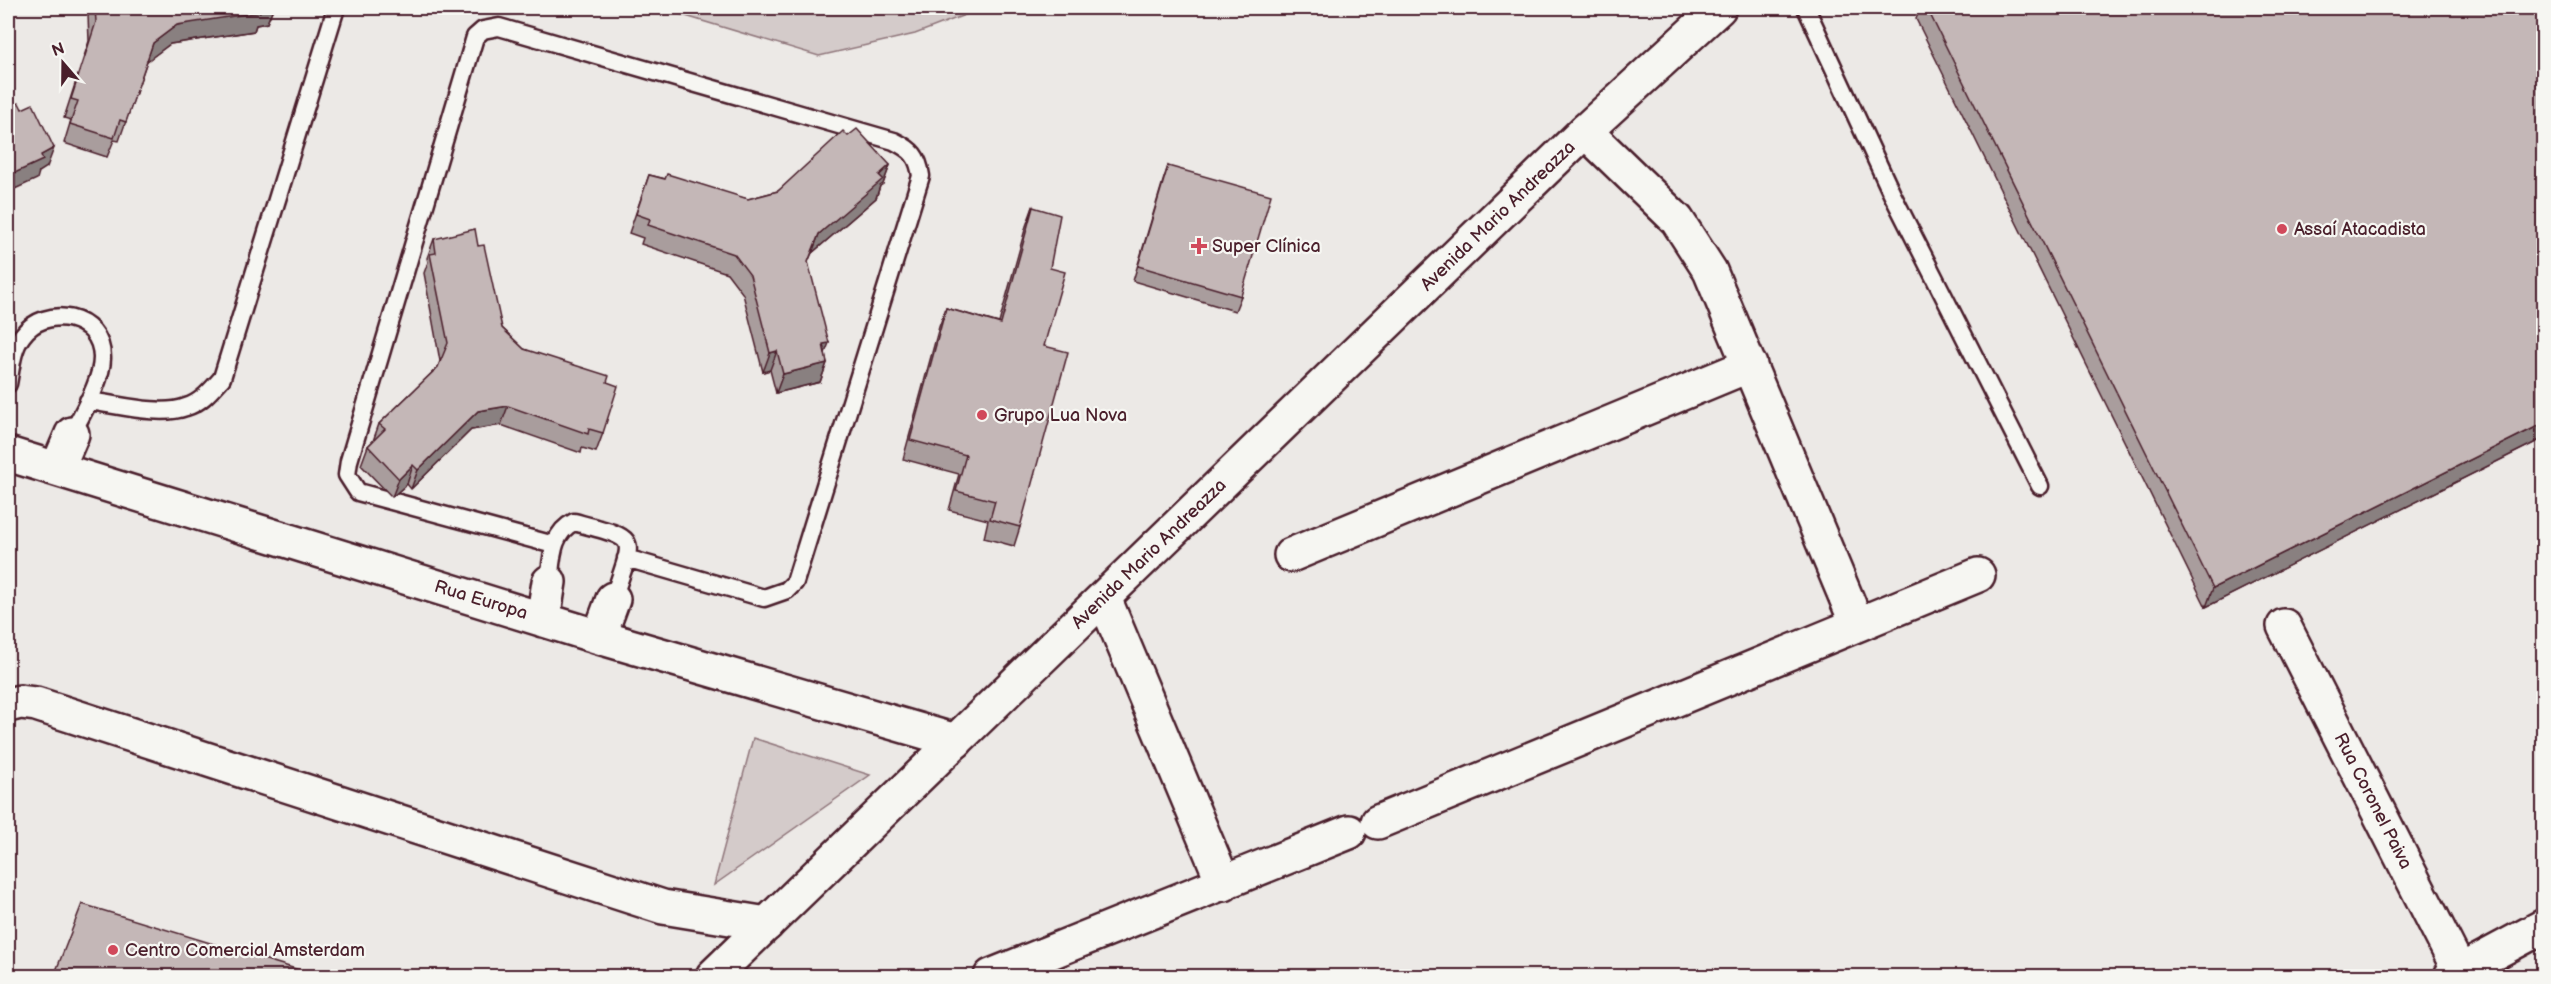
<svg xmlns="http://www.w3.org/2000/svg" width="2551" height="984" font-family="'Balsamiq Sans',sans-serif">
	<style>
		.green { fill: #d4cbca; stroke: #8f757a; stroke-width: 1.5 }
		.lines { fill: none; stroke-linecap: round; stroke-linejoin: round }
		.service-casing { stroke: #4a1f2b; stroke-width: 21 }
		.minor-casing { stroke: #4a1f2b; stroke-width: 38 }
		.secondary-casing { stroke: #4a1f2b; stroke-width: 38 }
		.service { stroke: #f6f6f2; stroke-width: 16 }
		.minor { stroke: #f6f6f2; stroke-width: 33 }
		.secondary { stroke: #f6f6f2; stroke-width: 33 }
		.wall { fill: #a99d9d; stroke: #4a1f2b; stroke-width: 1.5 }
		.shaded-wall { fill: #898080; stroke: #4a1f2b; stroke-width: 1.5 }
		.building { fill: #c4b7b7; stroke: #4a1f2b; stroke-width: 1.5 }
		.poi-dot { fill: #d1495b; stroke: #f6f6f2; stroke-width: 2 }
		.labels { text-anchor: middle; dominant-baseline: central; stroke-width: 4.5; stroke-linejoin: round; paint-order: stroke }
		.street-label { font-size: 18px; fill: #4a1f2b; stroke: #f6f6f2 }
		.poi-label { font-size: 18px; fill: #4a1f2b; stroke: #f6f6f2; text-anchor: start }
	</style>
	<rect width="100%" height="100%" fill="#ece9e6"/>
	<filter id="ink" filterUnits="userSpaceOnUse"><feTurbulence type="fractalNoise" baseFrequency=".0167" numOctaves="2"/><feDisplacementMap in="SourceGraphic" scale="12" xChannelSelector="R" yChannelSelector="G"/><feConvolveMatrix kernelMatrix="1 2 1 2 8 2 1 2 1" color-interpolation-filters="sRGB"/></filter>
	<g filter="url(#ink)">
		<path class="green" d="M659,8h324l-68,26 -96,22z
			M753,738l117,37 -156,110z"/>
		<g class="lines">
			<defs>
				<path id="service" d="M1806,8l86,186 148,292
					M8,384c3,-15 4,-35 14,-48 23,-32 80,-22 80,22 0,23 -20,55 -30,76
					M88,401c28,3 72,16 98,6 15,-4 26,-18 36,-29l114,-370
					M554,545l-196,-53 -11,-17 2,-14 126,-424 8,-7 16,-3 395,114c18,9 24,15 27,35l-126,406 -8,8 -23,8 -138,-40
					M549,582c3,-23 2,-49 25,-60 68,18 60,13 39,77"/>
				<path id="minor" d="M1585,131l92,89 33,51 147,353
					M8,454l591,183 357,104
					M57,469l15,-35
					M1291,555l459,-190
					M1104,598l120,286
					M543,620l6,-38
					M2284,626l178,350
					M599,637l14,-38
					M8,705l12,-3 16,2 627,203 104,17
					M1378,822l600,-247
					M991,976l358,-144
					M2451,976l93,-50"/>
				<path id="secondary" d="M713,976l872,-845 134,-123"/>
			</defs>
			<use href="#service" class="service-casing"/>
			<use href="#minor" class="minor-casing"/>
			<use href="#secondary" class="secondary-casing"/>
			<use href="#service" class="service"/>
			<use href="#minor" class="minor"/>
			<use href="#secondary" class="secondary"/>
		</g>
		<path class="wall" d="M81,8h192l-6,15 -11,2 -2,6 -84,13 -23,17 -28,80 -5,-1 -7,17 -43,-14 7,-23 -7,-2 25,-77 -1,-26z
			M1920,8h624v430l-338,169 -290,-588z
			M848,136l42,29 -7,19 -3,2 -4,12 -64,55 -4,9 19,101 -7,19 -44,11 -6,-23 -7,2 -20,-78 -16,-21 -86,-29 2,-6 -14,-5 20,-58 99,24 30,-8z
			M1168,166l73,130 -6,15 -102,-30 30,-100z
			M1033,207l17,61 -6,78 -24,181 -6,19 -30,-8 4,-18 -39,-10 10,-36 -56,-15 36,-132 7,-19 53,15 27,-97z
			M434,239l44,7 24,82 22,21 83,33 -4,51 -7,19 -14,-4 -1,5 -80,-28 -30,5 -60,59 -4,-5 -15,13 -31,-32 7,-19 5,-5 6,-17 59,-57 2,-6 -16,-88 4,-11 -1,-4z"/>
		<path class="shaded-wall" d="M259,8h14l-6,15 -11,2 -2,6 -84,13 -24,18 7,-19 24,-18z
			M54,148l-7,19 -8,5 -2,7 -29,13v-16l33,-21z
			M890,165l-7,19 -3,2 -4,12 -64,55 7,-19z
			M829,343l-7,18 1,-17z
			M777,351l-7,19 -7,2 7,-19z
			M827,363l-7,19 -44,11 7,-19z
			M508,406l-7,19 -30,5 -60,59 7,-19 60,-59z
			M2544,423v15l-338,169 7,-19z
			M413,465l-6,19 -15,13 7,-18z"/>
		<path class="building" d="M95,8h164l1,4 -83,13 -24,18 -27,79 -6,-2 -6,18 -44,-14 8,-23 -7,-2 25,-77z
			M1927,8h617v415l-331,165z
			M19,103l3,6 11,-5 21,44 -13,7 2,5 -35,16v-67z
			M857,129l33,36 -11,10 4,4 -64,55 -11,28 21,81 -6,1 4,19 -44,11 -6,-23 -7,2 -20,-78 -16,-21 -86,-29 2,-6 -14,-5 13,-39 16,4 2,-5 81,25 30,-8 65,-60 5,5z
			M1168,166l103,29 -30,101 -103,-30z
			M1033,207l27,8 -10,53 15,4 -21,74 24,6 -48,175 -30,-8 5,-18 -39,-10 10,-36 -56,-15 36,-132 55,16z
			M475,229l3,17 6,-1 18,83 22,21 85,27 -2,6 11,4 -15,47 -14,-4 -1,5 -80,-28 -30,5 -60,59 -5,-5 -14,14 -31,-33 17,-17 -6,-5 59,-57 10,-24 -18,-89 6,-1 -2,-14z
			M82,904l237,72h-265z"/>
	</g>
	<g class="poi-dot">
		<circle cx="2282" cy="229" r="6"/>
		<path d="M1196 237h6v6h6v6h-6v6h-6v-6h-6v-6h6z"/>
		<circle cx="982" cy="415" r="6"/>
		<circle cx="113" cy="950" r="6"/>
	</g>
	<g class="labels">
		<g class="street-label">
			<text transform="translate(1498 216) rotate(-44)">Avenida Mario Andreazza</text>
			<text transform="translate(1149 554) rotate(-44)">Avenida Mario Andreazza</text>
			<text transform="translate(481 600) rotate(17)">Rua Europa</text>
			<text transform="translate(2373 801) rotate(63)">Rua Coronel Paiva</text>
		</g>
		<g class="poi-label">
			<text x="2294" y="229">Assaí Atacadista</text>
			<text x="1212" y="246">Super Clínica</text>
			<text x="994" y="415">Grupo Lua Nova</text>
			<text x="125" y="950">Centro Comercial Amsterdam</text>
		</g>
	</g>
	<rect width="2551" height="984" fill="none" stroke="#f6f6f2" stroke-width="30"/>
	<rect x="15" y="15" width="2521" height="954" fill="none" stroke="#4a1f2b" stroke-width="2" filter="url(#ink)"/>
	<g transform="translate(63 63) rotate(340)" stroke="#f6f6f2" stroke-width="4.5" paint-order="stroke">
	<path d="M0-4.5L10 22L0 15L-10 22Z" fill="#4a1f2b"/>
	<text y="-9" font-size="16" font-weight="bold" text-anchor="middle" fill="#4a1f2b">N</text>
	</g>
</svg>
